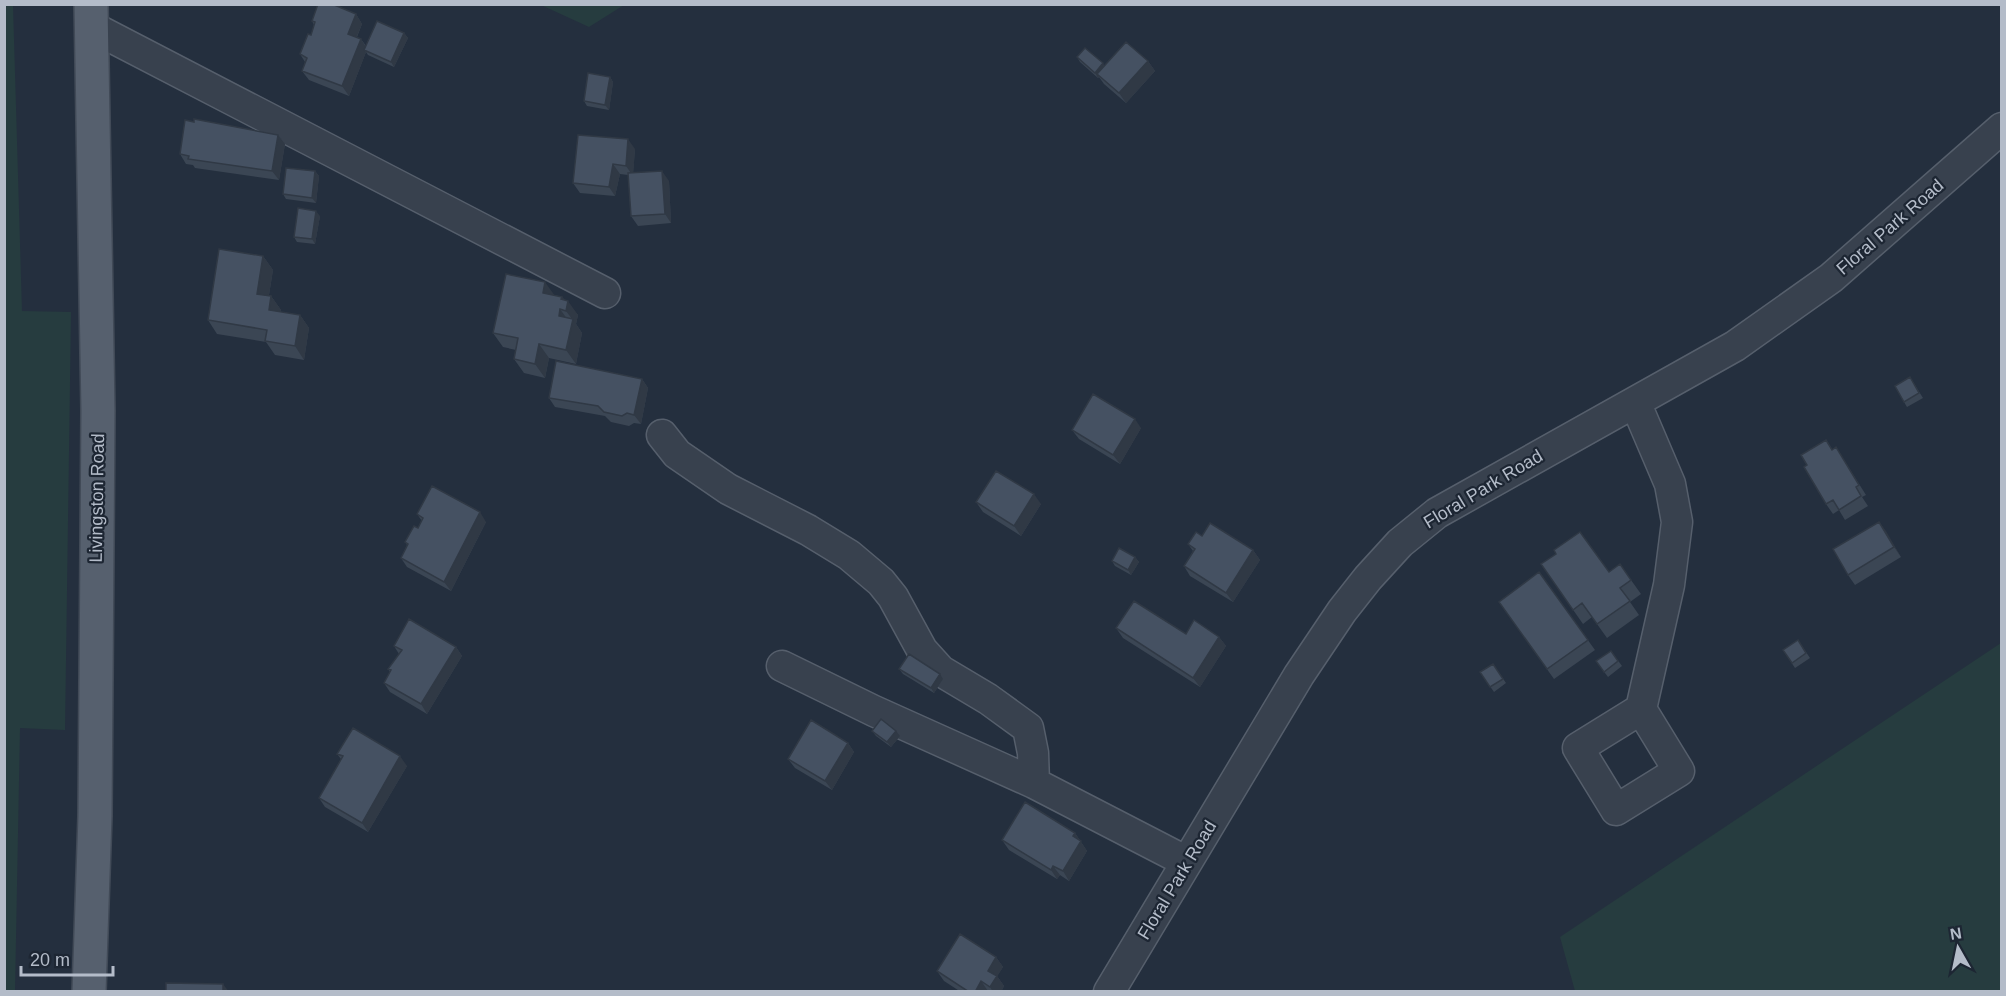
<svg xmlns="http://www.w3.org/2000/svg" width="2006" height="996" font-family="Helvetica,sans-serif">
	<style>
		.green { fill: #263c3f }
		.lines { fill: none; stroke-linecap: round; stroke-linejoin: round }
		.minor-casing { stroke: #565f6c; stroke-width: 33 }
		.major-casing { stroke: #414a57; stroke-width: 36 }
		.minor { stroke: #38414e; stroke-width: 30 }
		.major { stroke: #56606e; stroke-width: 33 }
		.wall { fill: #3b4654 }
		.shaded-wall { fill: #303945 }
		.building { fill: #455162; stroke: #303945; stroke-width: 1.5 }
		.labels { text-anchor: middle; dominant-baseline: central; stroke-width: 4.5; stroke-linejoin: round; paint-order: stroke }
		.street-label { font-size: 18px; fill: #b4bcc9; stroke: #1d2633 }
	</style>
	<rect width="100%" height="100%" fill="#242f3e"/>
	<path class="green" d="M13,5l9,306 49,1 -6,418 -45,-2 -5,263 -10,1 -1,-987z
		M541,5l83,-1v1l-35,22z
		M2001,643v348h-426l-15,-54z"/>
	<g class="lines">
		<defs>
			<path id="minor" d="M92,27l513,266
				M1635,402l35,82 7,38 -8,63 -28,124 38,62 -63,39 -38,-62 63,-39
				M662,435l15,19 51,35 80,41 41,25 32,27 12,15 29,53 19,21 47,28 40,29 5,25 1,30
				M782,666l92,45 160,72 153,79
				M1109,992l190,-317 43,-64 26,-33 32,-35 37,-30 298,-167 96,-68 171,-150"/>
			<path id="major" d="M89,992l6,-176 3,-405 -7,-407"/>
		</defs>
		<use href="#minor" class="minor-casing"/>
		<use href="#major" class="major-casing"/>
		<use href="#minor" class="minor"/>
		<use href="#major" class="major"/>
	</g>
	<path class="wall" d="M356,14l6,10 -5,13 4,2 5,7 38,-13 4,5 -14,29 -26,-12 -2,-3 -17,44 -40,-16 -7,-9 3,-9 -5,-8 11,-19 3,-10 -2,-4z
		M1077,57l27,9 44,-5 7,10 -29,32 -22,-19 -5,-7 -1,1 -18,-16z
		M610,77l3,5 -4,28 -22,-4 -3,-5z
		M278,135l7,9 -6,36 -84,-12 -2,-3 -7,-1 -6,-10z
		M635,149l-2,24 36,8 2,42 -33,3 -7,-10 -3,-41 -8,-1 -5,22 -35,-3 -7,-10z
		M315,171l4,5 -3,27 -30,-4 -3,-5z
		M320,216l-5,28 -18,-2 -3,-5z
		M263,256l10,14 -4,25 2,1 10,14v2l19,3 9,13 -5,32 -29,-5 -9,-13 -49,-8 -9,-14z
		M555,295l7,2 16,18 -2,9 6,9 -6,31 -27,-6 -4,20 -21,-5 -10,-14 2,-9 -13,-3 -10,-14z
		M1910,377l13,21 -16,9 -3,-5z
		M642,379l6,9 -7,36 -7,-1 -5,3 -18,-4 -6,-6 -50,-9 -6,-9z
		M1141,428l-21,36 -41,-25 -7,-9z
		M1826,440l6,9 10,8 24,38 -4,2 6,9 -23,14 -6,-10 -6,4 -7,-10 -19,-39z
		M976,502l65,2 -20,32 -38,-24z
		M417,514l69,8 -35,69 -44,-24 -6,-9 6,-13 -2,-3 13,-14 4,-7z
		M1879,522l22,35 -46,28 -7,-10z
		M1202,536l51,14 7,10 -27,42 -43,-26 -6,-10 9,-15 -5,-7z
		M1556,554l75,26 10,14 -11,8 9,13 -32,23 -15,-21 -9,7 -42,-60z
		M1135,557l4,5 -8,13 -16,-9 -3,-5z
		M1539,572l56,78 -41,29 -55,-77z
		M1116,628l103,9 7,9 -26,41 -77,-49z
		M1798,640l12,18 -15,10 -12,-18z
		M394,646l62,1 6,9 -35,58 -37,-22 -6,-9 6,-11 -2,-3 11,-15z
		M1611,651l11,15 -14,11 -12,-16z
		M1493,664l13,19 -12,9 -14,-20z
		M899,669l44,10 -9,14 -31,-19z
		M872,731l28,5 -9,11 -15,-11z
		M848,743l6,9 -22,38 -37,-22 -7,-9z
		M337,754l70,12 -39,66 -43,-25 -6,-9 22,-39z
		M1075,833l12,18 -18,30 -9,-6 -3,4 -48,-29 -7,-10z
		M996,957l7,10 -6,9 7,10 -3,6h-40l-17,-11 -7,-10z"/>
	<path class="shaded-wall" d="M356,14l6,10 -8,19 -6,-9z
		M404,33l4,5 -14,29 -3,-5z
		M361,39l6,10 -3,1 2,2 -17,44 -7,-10z
		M1148,61l7,10 -29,32 -7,-10z
		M1103,63l3,5 -9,6 2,3 -1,1 -3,-5z
		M610,77l3,5 -4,28 -4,-5z
		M278,135l7,9 -6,36 -7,-9z
		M628,139l7,10 -2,27 -7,-10z
		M613,164l7,10 -5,22 -6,-9z
		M315,171l4,5 -3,27 -4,-5z
		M662,171l7,10 2,42 -6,-9z
		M316,211l4,5 -5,28 -3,-5z
		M263,256l10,14 -6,37 -10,-13z
		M545,282l10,14 -12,-3z
		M271,296l10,14 -2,14 -10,-14z
		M562,297l6,8v-4l10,14 -2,9 6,9 -6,31 -10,-14 6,-31 -6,-8 -5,-12z
		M560,309l10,14 -11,-7z
		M300,315l9,13 -5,32 -9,-14z
		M539,344l10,14 -4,20 -10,-14z
		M642,379l6,9 -7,36 -7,-9z
		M1135,419l6,9 -21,36 -7,-9z
		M1034,494l7,10 -20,32 -7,-10z
		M480,512l6,10 -35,69 -7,-9z
		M1879,522l7,9 15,26 -7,-10z
		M1253,550l7,10 -27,42 -7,-9z
		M1135,557l4,5 -8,13 -3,-5z
		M1219,637l7,9 -26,41 -7,-9z
		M456,647l6,9 -35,58 -6,-10z
		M940,674l3,5 -9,14 -3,-5z
		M896,731l4,5 -9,11 -4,-5z
		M848,743l6,9 -22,38 -7,-9z
		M400,756l7,10 -39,66 -6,-9z
		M1075,833l12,18 -18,30 -6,-10 10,-35z
		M1053,866l7,9 -3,4 -6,-9z
		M996,957l7,10 -8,13 -7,-9z
		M997,976l7,10 -3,6h-8l-3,-5z
		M981,981l7,10v1h-13z
		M223,984l6,8h-6z"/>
	<path class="building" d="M318,4h14l24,10 -8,20 13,5 -19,47 -40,-15 5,-13 -7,-4 8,-20 3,1 4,-13 -3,-1z
		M377,21l27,12 -13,29 -27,-12z
		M1126,42l22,19 -29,32 -22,-19z
		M1085,48l18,15 -8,10 -18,-16z
		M588,73l22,4 -5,28 -21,-4z
		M194,119l84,16 -6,36 -84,-12 1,-3 -9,-2 5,-34 9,2z
		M578,135l50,4 -2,27 -13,-2 -4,23 -36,-4z
		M286,168l29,3 -3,27 -29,-4z
		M662,171l3,43 -34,2 -3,-43z
		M298,208l18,3 -4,28 -18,-2z
		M219,249l44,7 -6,38 14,2 -2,14 31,5 -5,31 -30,-5 2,-11 -59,-10z
		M506,274l39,8 -2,11 19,4 -1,2 7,2 -2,10 -6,-2 -1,7 14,3 -7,31 -27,-6 -4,20 -21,-5 4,-21 -25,-5z
		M556,361l86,18 -8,36 -7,-2 -5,3 -18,-4 -6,-6 -49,-8z
		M1910,377l9,16 -15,9 -9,-16z
		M1093,394l42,25 -22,36 -41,-25z
		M1826,440l6,10 4,-3 23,38 -3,2 5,9 -22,14 -6,-10 -7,4 -22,-37 3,-2 -6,-10z
		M996,471l38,23 -20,32 -38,-24z
		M432,486l48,26 -36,70 -43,-24 7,-14 -3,-2 9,-16 4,2 5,-10 -6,-4z
		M1879,522l15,25 -46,28 -15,-26z
		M1210,523l43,27 -27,43 -42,-27 11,-17 -7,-5 8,-12 6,4z
		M1580,532l29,40 11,-8 11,16 -11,8 10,13 -33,23 -15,-21 -9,7 -32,-46 15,-10 -2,-4z
		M1119,548l16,9 -7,13 -16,-9z
		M1539,572l49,68 -41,29 -48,-67z
		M1134,601l52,33 8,-14 25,17 -26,41 -77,-50z
		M409,619l47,28 -35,57 -37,-21 7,-13 -3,-1 14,-19 -8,-4z
		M1798,640l8,13 -14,10 -9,-13z
		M1611,651l7,10 -14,11 -8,-11z
		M909,654l31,20 -9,14 -32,-19z
		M1493,664l10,15 -13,8 -10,-15z
		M881,719l15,12 -9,11 -15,-11z
		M811,720l37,23 -23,38 -37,-22z
		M353,728l47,28 -38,67 -43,-25 24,-42 -6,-2z
		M1025,802l50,31 -2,3 8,5 -18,30 -10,-5 -2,4 -49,-30z
		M960,934l36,23 -8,14 9,5 -7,11 -9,-6 -6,11h-6l-32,-21z
		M166,983l57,1v8h-57z"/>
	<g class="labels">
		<g class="street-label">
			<text transform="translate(1890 227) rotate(-41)">Floral Park Road</text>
			<text transform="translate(1483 489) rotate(-31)">Floral Park Road</text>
			<text transform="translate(97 498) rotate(-89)">Livingston Road</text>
			<text transform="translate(1177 880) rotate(-59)">Floral Park Road</text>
		</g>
	</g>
	<rect width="2006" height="996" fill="none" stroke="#b4bcc9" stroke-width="12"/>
	<g transform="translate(1958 948) rotate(351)" stroke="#1d2633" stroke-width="4.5" paint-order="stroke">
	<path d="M0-4.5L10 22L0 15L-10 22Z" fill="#b4bcc9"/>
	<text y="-9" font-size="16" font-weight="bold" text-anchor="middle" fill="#b4bcc9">N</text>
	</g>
	<path d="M21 966v9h92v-9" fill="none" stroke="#b4bcc9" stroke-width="3"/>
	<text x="30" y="966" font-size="18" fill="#b4bcc9" stroke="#1d2633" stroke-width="4.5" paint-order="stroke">20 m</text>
</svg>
